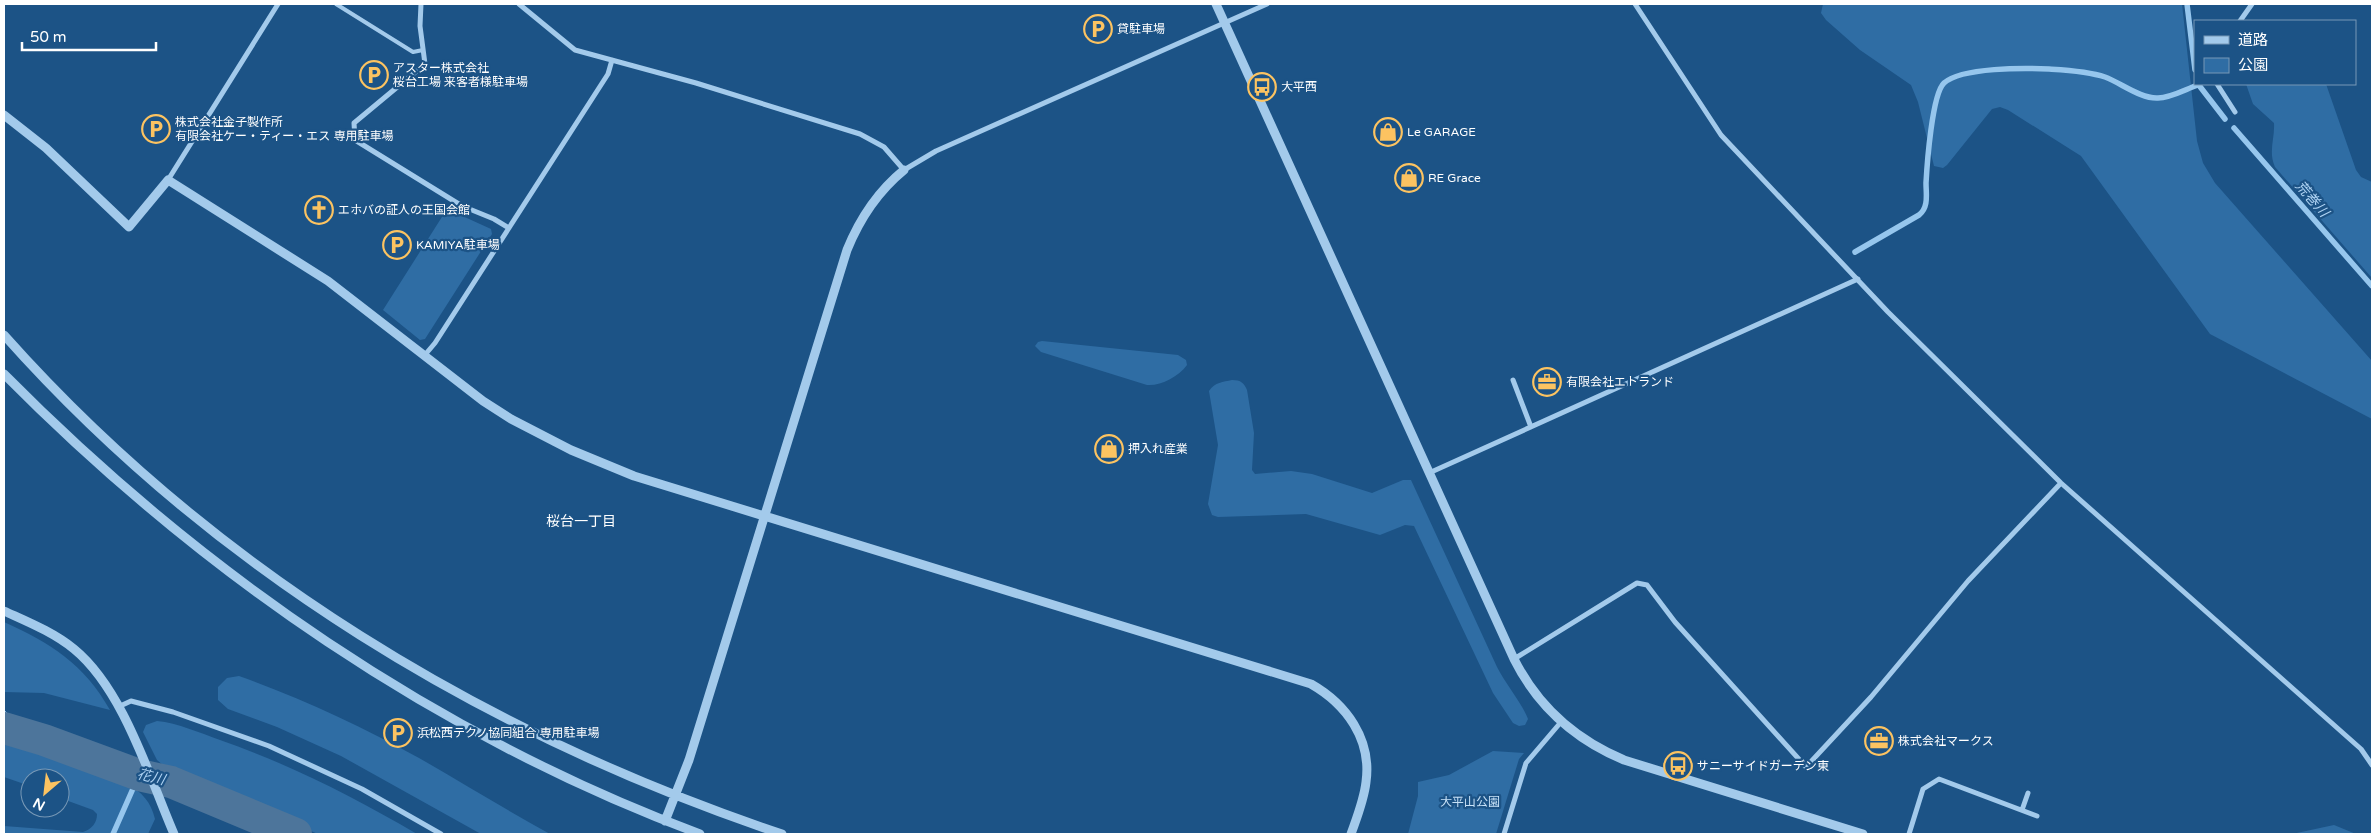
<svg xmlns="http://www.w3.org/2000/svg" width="2376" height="838" font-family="'Varela Round','Noto Sans JP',sans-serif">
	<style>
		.green { fill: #2f6da4 }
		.water { fill: #4d759b; stroke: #96c6ed }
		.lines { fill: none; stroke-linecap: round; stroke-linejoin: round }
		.stream { stroke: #96c6ed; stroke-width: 5.5 }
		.river { stroke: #4d759b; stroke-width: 32 }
		.service { stroke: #a3caeb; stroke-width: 4 }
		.minor { stroke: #a3caeb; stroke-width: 5 }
		.tertiary { stroke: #a3caeb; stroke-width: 9 }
		.labels { text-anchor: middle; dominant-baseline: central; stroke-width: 4.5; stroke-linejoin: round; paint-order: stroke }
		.poi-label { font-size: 12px; fill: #fff; stroke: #1c5386; text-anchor: start }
		.park-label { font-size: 12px; fill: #c8e2f8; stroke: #1c5386 }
		.water-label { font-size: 14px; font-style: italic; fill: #afd3f3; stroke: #1c5386 }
		.neighbourhood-label { font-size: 14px; fill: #fff; stroke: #1c5386 }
	</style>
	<rect width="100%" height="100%" fill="#1c5386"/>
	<path class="green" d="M1823,4h359l15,137 6,22 12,20 157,178v58l-162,-85 -129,-178 -73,-46 -8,-3 -8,2 -45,56 -4,3 -9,-2 -16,-64 -7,-17 -51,-35 -34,-30 -5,-7z
		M2246,84h80l30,86 5,7 11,5v96l-97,-111c-7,-16 0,-28 -1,-44l-21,-19z
		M447,209l44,20 1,5 -67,105 -5,1 -37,-30z
		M1042,341l136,14 8,5 1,5c-9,12 -26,21 -40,20l-106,-33 -6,-6 3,-4z
		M1232,380c9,0 12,3 15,10l7,43 -2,37 3,4 36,-3 21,3 60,19 31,-13h8l86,187c8,16 26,38 31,52l-3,6 -6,1 -6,-3 -20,-30 -79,-167 -9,-1 -25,10 -74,-21 -88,3 -6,-2 -4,-11 10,-59 -9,-54c6,-9 14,-9 23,-11z
		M4,622c47,21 80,42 106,88l-66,-17 -40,-1z
		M239,676c62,22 122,50 180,82 44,25 87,52 131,76h-69l-140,-78 -64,-29 -49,-18 -10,-9v-13l9,-9z
		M157,721c21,2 43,12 63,19 69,24 134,57 197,94h-99l-147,-62 -14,-12 -14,-28 3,-7z
		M16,743l111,41c15,8 24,18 28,35l-7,15h-144v-8l79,6c9,-3 14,-9 14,-18l-4,-4 -33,-12v-20h-30v8l-26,-9v-32z
		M1493,751l31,2 -5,6 -23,75h-88l10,-38v-14l31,-7z
		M2334,825l22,9h-64z"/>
	<path class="water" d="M4,710l15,17 -2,10 -13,3z"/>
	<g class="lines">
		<path class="stream" d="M2187,4l8,66
			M2198,84l27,35
			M2234,128l138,158
			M1855,252l64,-37c10,-8 7,-21 7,-32 1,-18 6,-89 18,-100 18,-16 81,-15 105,-14 17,1 39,2 56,8 16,6 36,22 53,21 13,0 28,-9 40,-13
			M113,834l26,-59"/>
		<path class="river" d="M4,728l40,12 95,35 32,7 125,52"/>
		<path class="service" d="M336,4l77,48 10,-2"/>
		<path class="minor" d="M421,4l-1,22 5,38 -71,59 1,17 107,66 32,13 15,9
			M519,4l56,46 121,33 164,51 24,13 20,23 32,-19 331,-147
			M1635,4l86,131 167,177 173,171 300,266 11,16
			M2240,21l12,-17
			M2217,84l18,28
			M168,180l110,-176
			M424,356l11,-13 173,-269 4,-14
			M1513,380l18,47
			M1429,473l429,-194
			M1514,659l123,-76 10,2 28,37 131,145 65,-70 97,-116 93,-98
			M118,707l13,-6 42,11 96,34 93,43 79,45
			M2022,810l6,-17
			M1504,834l22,-71 35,-41
			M1909,834l14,-45 16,-10 98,37"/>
		<path class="tertiary" d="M1216,4l298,655c24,48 60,80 110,101l239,74
			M4,115l42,33 83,79 39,-47 160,101 155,120 28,18 60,31 63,26 677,208c35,20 61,55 55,98 -2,18 -9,35 -15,52
			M4,335c209,235 482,400 778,499
			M4,374c197,199 433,362 696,460
			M4,611c24,11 49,21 70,38 49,40 75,127 100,185
			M665,821l24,-61 158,-510c13,-32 30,-58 57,-80"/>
	</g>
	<defs>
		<symbol id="parking-ring" viewBox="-11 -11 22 22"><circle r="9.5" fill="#1c5386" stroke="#fcc361" stroke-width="1.5"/><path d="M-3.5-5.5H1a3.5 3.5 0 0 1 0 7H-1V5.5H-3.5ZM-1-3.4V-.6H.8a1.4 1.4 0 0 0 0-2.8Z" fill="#fcc361"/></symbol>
		<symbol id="bus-ring" viewBox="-11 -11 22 22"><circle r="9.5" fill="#1c5386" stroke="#fcc361" stroke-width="1.5"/><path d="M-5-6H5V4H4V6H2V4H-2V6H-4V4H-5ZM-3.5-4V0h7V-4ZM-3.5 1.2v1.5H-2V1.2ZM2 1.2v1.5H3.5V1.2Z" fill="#fcc361"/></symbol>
		<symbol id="shop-ring" viewBox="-11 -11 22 22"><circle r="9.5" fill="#1c5386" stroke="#fcc361" stroke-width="1.5"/><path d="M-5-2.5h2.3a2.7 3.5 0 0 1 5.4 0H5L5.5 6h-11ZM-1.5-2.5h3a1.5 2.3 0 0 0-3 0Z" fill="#fcc361"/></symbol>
		<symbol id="church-ring" viewBox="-11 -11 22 22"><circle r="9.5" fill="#1c5386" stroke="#fcc361" stroke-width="1.5"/><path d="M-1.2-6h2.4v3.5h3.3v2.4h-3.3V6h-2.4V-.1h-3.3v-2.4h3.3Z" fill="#fcc361"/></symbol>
		<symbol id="office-ring" viewBox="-11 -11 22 22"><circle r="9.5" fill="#1c5386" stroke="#fcc361" stroke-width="1.5"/><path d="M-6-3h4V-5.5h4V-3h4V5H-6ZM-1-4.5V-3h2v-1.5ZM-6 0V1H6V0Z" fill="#fcc361"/></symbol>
	</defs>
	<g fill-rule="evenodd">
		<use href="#parking-ring" x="1082" y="13" width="32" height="32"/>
		<use href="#parking-ring" x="358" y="59" width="32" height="32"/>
		<use href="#bus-ring" x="1246" y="71" width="32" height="32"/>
		<use href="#parking-ring" x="140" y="113" width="32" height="32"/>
		<use href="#shop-ring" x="1372" y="116" width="32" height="32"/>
		<use href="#shop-ring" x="1393" y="162" width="32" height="32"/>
		<use href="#church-ring" x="303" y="194" width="32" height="32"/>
		<use href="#parking-ring" x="381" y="229" width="32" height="32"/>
		<use href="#office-ring" x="1531" y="366" width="32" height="32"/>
		<use href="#shop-ring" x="1093" y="433" width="32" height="32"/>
		<use href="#parking-ring" x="382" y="717" width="32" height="32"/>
		<use href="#office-ring" x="1863" y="725" width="32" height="32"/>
		<use href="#bus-ring" x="1662" y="750" width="32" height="32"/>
	</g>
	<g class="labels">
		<g class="poi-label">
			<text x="1117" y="29">貸駐車場</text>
			<text x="393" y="68">アスター株式会社<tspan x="393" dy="14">桜台工場 来客者様駐車場</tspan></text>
			<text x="1281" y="87">大平西</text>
			<text x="175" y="122">株式会社金子製作所<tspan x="175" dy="14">有限会社ケー・ティー・エス 専用駐車場</tspan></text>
			<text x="1407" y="132">Le GARAGE</text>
			<text x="1428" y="178">RE Grace</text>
			<text x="338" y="210">エホバの証人の王国会館</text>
			<text x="416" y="245">KAMIYA駐車場</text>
			<text x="1566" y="382">有限会社エトランド</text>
			<text x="1128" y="449">押入れ産業</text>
			<text x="417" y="733">浜松西テクノ協同組合 専用駐車場</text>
			<text x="1898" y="741">株式会社マークス</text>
			<text x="1697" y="766">サニーサイドガーデン東</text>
		</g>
		<g class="park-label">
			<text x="1470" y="802">大平山公園</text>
		</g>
		<g class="water-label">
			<text transform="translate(2312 199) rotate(49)">荒巻川</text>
			<text transform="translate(151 777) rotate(14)">花川</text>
		</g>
		<g class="neighbourhood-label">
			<text x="581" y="521">桜台一丁目</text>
		</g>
	</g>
	<rect width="2376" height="838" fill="none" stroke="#ffffff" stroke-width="10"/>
	<rect x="2194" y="20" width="162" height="65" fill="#1c5386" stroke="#7798b6"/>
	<rect x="2204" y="36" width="25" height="8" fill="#a3caeb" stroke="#7798b6"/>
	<text x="2238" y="45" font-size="15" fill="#ffffff">道路</text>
	<rect x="2204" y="58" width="25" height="15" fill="#2f6da4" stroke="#7798b6"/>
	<text x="2238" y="70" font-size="15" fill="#ffffff">公園</text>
	<g transform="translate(45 793) rotate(208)"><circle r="24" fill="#1c5386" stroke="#7798b6"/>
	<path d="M0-4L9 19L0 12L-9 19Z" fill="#fcc361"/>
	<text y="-8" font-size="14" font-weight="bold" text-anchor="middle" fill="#ffffff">N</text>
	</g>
	<path d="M22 42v8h134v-8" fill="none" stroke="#ffffff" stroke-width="2.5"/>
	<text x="30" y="42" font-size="15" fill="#ffffff" stroke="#1c5386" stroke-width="4" paint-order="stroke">50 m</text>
</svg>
